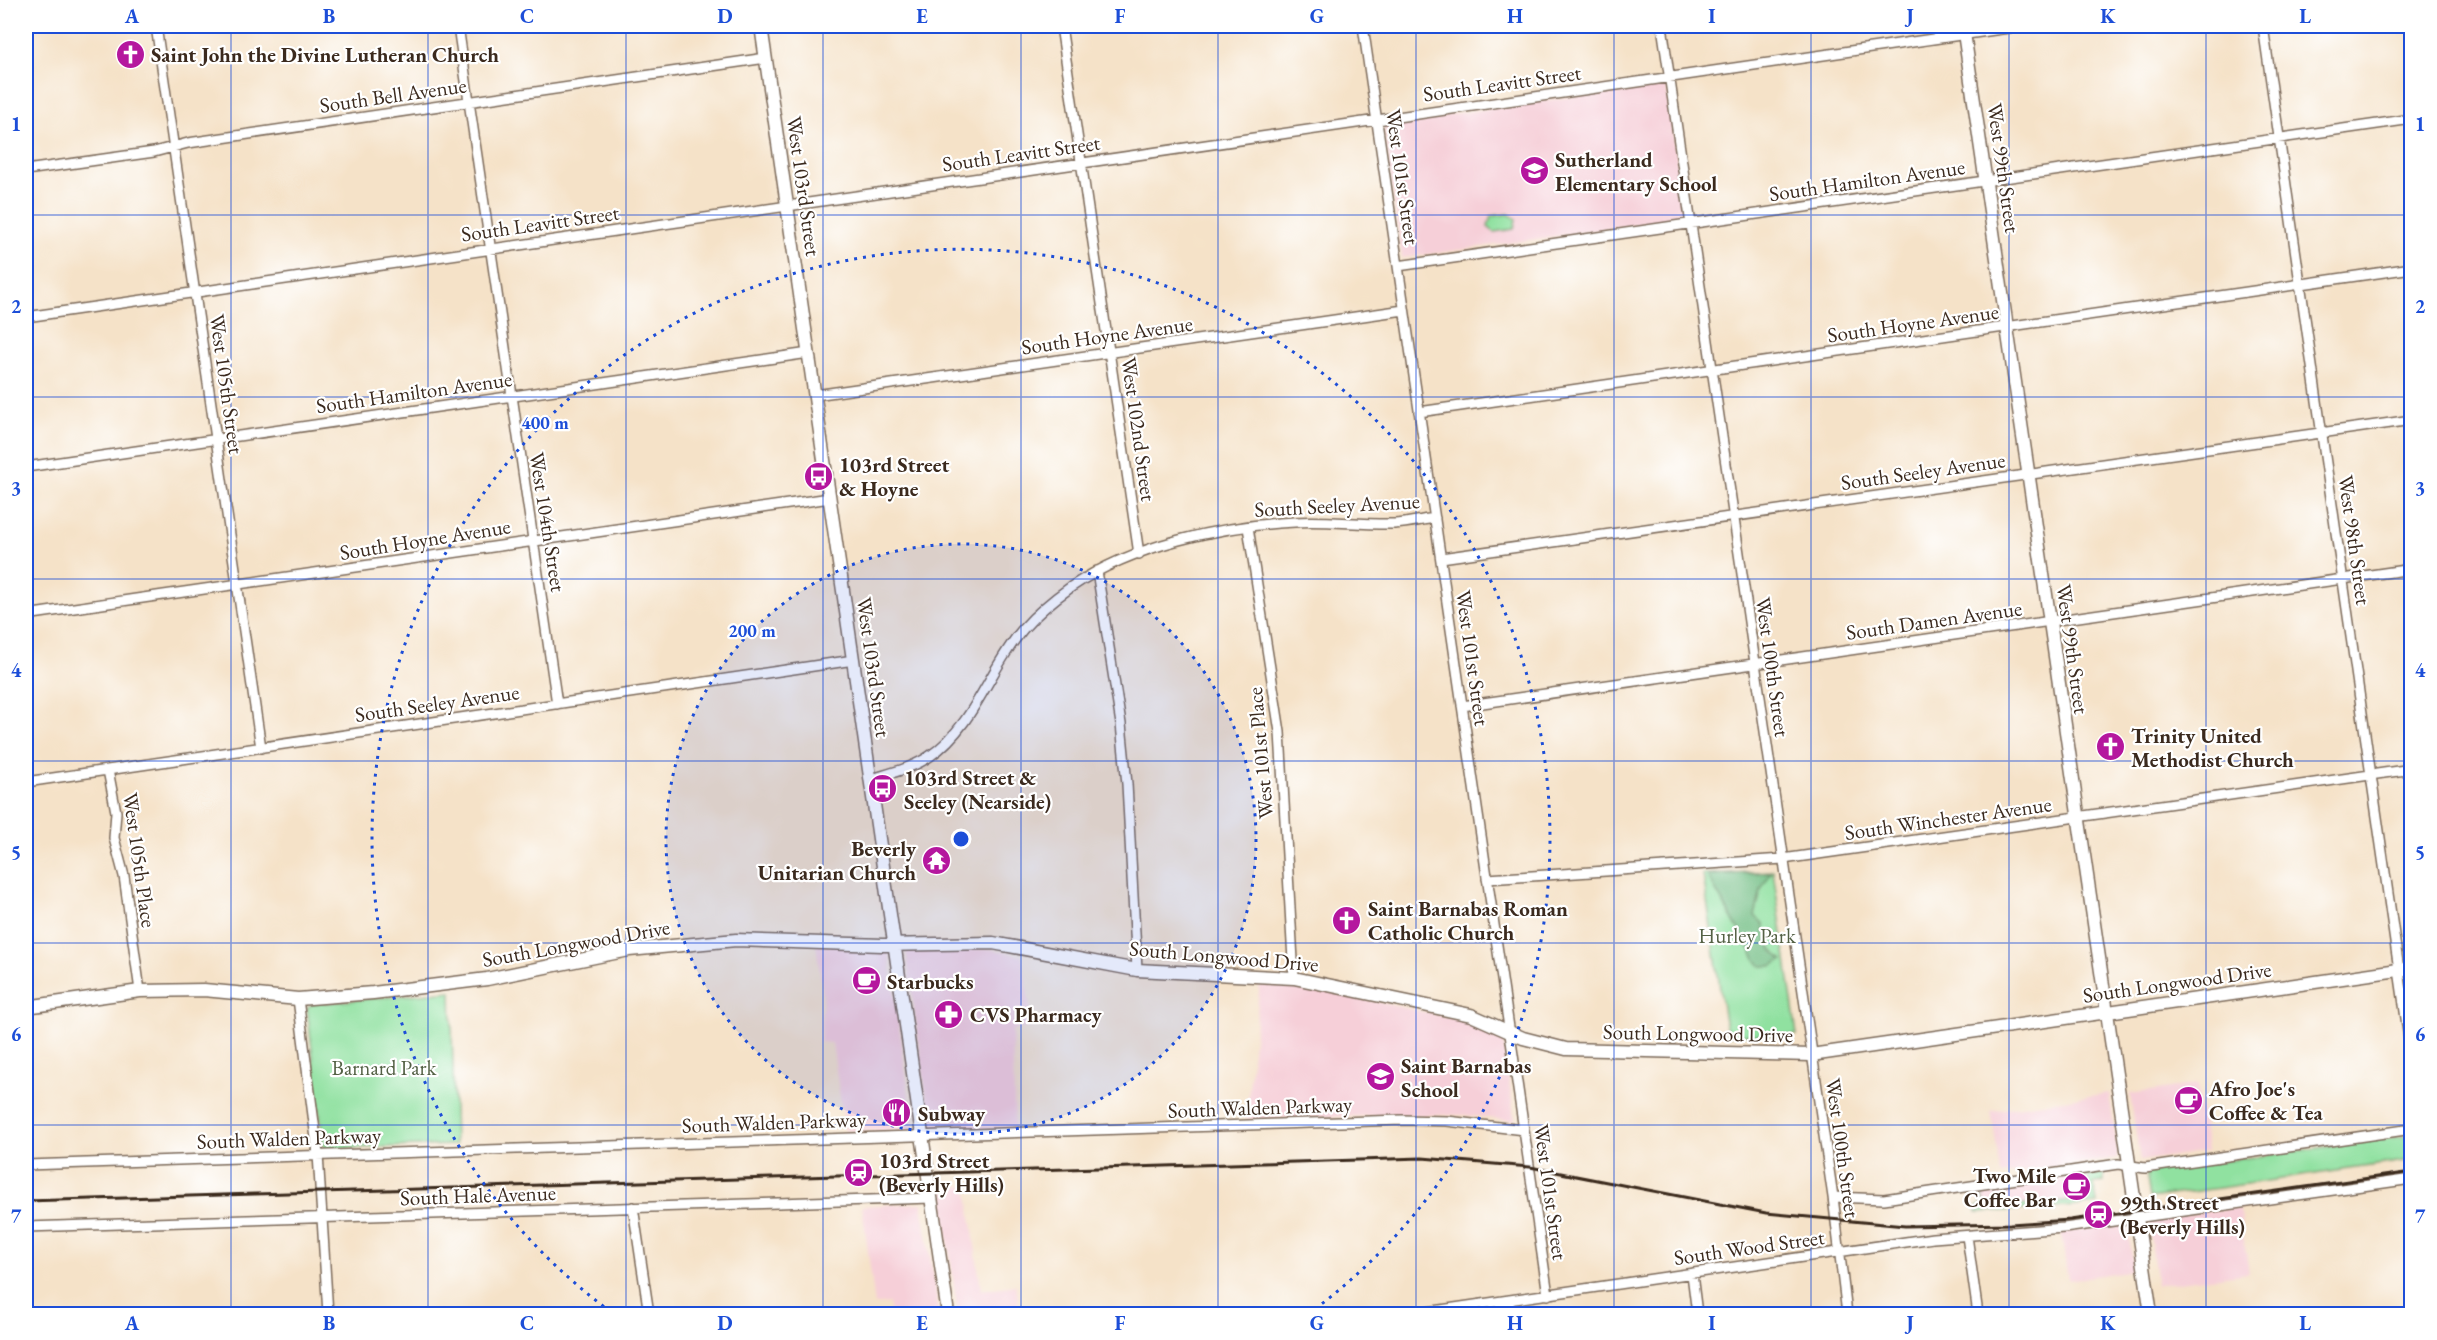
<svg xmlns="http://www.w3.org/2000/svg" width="2437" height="1340" font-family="'EB Garamond',serif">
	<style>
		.built { fill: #f6cfd8 }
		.green { fill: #90e1a0; stroke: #66865f; stroke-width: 1.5 }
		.forest { fill: #74bf86; stroke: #587452; stroke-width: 1.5 }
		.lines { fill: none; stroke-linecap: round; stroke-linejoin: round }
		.street-casing { stroke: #7c6a5a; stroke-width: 12 }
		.secondary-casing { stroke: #7c6a5a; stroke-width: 15 }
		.street { stroke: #fff; stroke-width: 9 }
		.secondary { stroke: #fff; stroke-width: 12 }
		.rail { stroke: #3b2a1e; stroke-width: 3 }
		.grid { fill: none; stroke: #1d4ed8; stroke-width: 1.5; stroke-opacity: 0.55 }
		.ring { fill: none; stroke: #1d4ed8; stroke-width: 3; stroke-dasharray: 3 6 }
		.labels { text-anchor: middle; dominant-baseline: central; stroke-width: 4.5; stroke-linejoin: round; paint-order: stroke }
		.poi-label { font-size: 21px; font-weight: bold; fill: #3b2a1e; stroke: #fff; text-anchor: start }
		.street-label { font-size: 21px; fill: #3b2a1e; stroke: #fff }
		.park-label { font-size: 21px; fill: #546145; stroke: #fff }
		.centre { fill: #1d4ed8; stroke: #fff; stroke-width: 3 }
		.ring-label { font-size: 18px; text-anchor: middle; font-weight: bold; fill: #1d4ed8; stroke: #fff; stroke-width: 4.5; stroke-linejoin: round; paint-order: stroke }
		.neatline { fill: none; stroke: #1d4ed8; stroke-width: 2 }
		.grid-label { font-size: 20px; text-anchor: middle; font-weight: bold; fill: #1d4ed8 }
	</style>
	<rect width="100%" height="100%" fill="#fff"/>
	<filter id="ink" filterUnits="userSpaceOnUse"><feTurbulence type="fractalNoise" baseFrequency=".0167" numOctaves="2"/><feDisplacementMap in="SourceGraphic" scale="12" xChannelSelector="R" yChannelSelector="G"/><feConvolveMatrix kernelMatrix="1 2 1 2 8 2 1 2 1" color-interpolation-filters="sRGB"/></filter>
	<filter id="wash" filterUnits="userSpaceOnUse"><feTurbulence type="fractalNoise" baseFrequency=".008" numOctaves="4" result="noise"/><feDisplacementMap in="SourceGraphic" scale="24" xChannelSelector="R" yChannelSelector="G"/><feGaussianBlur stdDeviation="1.35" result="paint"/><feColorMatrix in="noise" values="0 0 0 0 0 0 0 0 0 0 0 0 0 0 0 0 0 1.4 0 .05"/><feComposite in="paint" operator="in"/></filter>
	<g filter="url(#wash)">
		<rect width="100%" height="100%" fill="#f5e2c8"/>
		<path class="built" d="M1666,83l20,135 -284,40 -19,-134z
			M816,944l72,3 26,184h-69l-13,-88 -12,-1 3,-48z
			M991,949l31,7 11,71 -21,3 3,98 -84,2 -25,-179z
			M1260,982l58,7 148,32 36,14 13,86 -52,-6h-55l-162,4z
			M2197,1084l10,67 -67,10 -10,-67z
			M2109,1093l9,60 -1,5 -116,17 -10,-64z
			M2088,1173l3,26 -106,9 -4,-19z
			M967,1186l14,104 35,-5 4,29h-62l-18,-127z
			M922,1203l17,111h-48l-2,-11 -14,2 -13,-99z
			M2239,1207l10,66 -92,12 -9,-65z
			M2127,1223l7,47 -66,10 -7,-48z"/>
		<path class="green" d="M1509,214l7,5 -2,10 -20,3 -6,-5 3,-11z
			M1773,871l24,164h-70l-24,-161z
			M451,991l4,154 -131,4 -17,-141 5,-4z
			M2411,1135v25l-261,38 -4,-26z
			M2103,1174l1,8 -10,1 3,21 -54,5v-5l48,-5 -3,-23z
			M1982,1192l4,16 55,-4v5l-64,3v-6l6,-1z"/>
		<path class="forest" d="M1771,872l-10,18 -6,26 9,8c1,15 6,27 19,36l-12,6h-10l-6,-8 -48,-83z"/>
	</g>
	<g filter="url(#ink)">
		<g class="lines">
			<defs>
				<path id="street" d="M156,26l105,722
					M458,26l99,678
					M1061,26l78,528
					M1363,26l185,1269
					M1662,26l171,1171 14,117
					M2263,26l149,1034
					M26,170l128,-18 34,-9 578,-85
					M1398,266l1014,-147
					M26,317l1996,-291
					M815,395l589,-85
					M1419,412l993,-144
					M26,467l783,-114
					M1248,527l32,205 14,246
					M1441,558l971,-138
					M1097,571l24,153 6,60 10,186
					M26,615l804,-117
					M1462,706l950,-137
					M108,770l8,42 -2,26 10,38 16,115
					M871,779c20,-6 42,-11 59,-23 45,-31 59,-87 93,-127 14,-16 31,-30 48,-42 62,-42 149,-61 224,-65 33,-2 66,3 99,2 14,-1 27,-4 41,-6
					M26,782l828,-122
					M1487,879l296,-20 629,-90
					M298,999l20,155 10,160
					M26,1165l1376,-45 45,1 77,9
					M1833,1197l51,2 234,-35 27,4 267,-39
					M633,1207l16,107
					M26,1227l906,-29
					M1967,1236l11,78
					M1692,1274l5,40
					M1509,1300l2,14
					M1413,1314l520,-76 131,-10 348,-49"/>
				<path id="secondary" d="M761,26l187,1288
					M1963,26l188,1288
					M26,1007l114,-16 64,-1 94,9 75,-6 114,-14 142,-29 107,-10 146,5 111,-2 144,27 157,8 177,37 52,23 43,11 245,6 601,-87"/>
			</defs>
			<use href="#street" class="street-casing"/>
			<use href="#secondary" class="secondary-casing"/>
			<use href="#street" class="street"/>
			<use href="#secondary" class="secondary"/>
			<path class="rail" d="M26,1201l1396,-43 108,9 236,46 139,13 105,-2 60,-4 342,-48"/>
		</g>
	</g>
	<path class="grid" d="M231,26v1288M428,26v1288M626,26v1288M823,26v1288M1021,26v1288M1218,26v1288M1416,26v1288M1614,26v1288M1811,26v1288M2009,26v1288M2206,26v1288M26,215h2386M26,397h2386M26,579h2386M26,761h2386M26,943h2386M26,1125h2386"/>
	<circle cx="961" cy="839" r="295" fill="#1d4ed8" fill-opacity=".12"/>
	<g class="ring">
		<circle cx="961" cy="839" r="295"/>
		<path d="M611 1312A589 589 0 1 1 1311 1312"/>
	</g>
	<defs>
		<symbol id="church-disc" viewBox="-11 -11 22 22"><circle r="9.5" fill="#b5179e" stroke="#fff"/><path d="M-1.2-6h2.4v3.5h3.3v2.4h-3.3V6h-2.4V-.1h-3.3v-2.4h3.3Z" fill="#fff"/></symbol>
		<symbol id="school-disc" viewBox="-11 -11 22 22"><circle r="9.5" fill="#b5179e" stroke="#fff"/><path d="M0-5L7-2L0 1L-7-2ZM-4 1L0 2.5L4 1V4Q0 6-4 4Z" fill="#fff"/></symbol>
		<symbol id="bus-disc" viewBox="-11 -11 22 22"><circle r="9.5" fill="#b5179e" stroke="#fff"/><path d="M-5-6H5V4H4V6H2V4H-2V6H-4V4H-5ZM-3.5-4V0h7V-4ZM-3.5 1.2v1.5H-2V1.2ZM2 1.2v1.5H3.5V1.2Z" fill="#fff"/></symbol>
		<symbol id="temple-disc" viewBox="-11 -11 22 22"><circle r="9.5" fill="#b5179e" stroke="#fff"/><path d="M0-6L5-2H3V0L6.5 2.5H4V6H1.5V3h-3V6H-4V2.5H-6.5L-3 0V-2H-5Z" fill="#fff"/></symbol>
		<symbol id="cafe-disc" viewBox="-11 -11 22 22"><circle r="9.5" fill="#b5179e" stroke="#fff"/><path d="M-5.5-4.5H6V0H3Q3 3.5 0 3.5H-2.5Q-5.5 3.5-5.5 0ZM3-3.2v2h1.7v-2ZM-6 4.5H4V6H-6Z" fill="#fff"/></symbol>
		<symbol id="pharmacy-disc" viewBox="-11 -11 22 22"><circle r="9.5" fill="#b5179e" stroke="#fff"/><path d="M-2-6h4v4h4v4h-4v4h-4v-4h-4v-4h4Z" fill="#fff"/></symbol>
		<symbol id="restaurant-disc" viewBox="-11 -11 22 22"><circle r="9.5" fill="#b5179e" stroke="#fff"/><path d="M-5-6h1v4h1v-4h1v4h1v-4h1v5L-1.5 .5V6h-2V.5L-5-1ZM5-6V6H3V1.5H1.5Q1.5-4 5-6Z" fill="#fff"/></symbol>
		<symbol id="station-disc" viewBox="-11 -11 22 22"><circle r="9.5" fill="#b5179e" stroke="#fff"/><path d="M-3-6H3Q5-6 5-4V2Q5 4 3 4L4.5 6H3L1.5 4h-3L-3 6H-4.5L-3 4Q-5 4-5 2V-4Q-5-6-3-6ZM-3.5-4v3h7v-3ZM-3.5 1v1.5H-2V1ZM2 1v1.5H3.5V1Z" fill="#fff"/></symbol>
	</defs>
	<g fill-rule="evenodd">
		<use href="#church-disc" x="114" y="38" width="33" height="33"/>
		<use href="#school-disc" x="1518" y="154" width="33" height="33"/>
		<use href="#bus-disc" x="802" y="460" width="33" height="33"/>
		<use href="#church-disc" x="2094" y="730" width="33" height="33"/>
		<use href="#bus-disc" x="866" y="772" width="33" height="33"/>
		<use href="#temple-disc" x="920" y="844" width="33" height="33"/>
		<use href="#church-disc" x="1330" y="904" width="33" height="33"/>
		<use href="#cafe-disc" x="850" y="964" width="33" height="33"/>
		<use href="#pharmacy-disc" x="932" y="998" width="33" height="33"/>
		<use href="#school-disc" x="1364" y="1060" width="33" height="33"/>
		<use href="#cafe-disc" x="2172" y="1084" width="33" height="33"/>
		<use href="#restaurant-disc" x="880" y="1096" width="33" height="33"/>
		<use href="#station-disc" x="842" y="1156" width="33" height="33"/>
		<use href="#cafe-disc" x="2060" y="1170" width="33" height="33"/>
		<use href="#station-disc" x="2082" y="1198" width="33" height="33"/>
	</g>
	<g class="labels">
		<g class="poi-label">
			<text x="151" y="54">Saint John the Divine Lutheran Church</text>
			<text x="1555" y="159">Sutherland<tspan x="1555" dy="24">Elementary School</tspan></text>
			<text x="839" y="464">103rd Street<tspan x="839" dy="24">&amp; Hoyne</tspan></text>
			<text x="2131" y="735">Trinity United<tspan x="2131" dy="24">Methodist Church</tspan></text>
			<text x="904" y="777">103rd Street &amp;<tspan x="904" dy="24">Seeley (Nearside)</tspan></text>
			<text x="916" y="848" text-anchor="end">Beverly<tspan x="916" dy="24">Unitarian Church</tspan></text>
			<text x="1368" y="908">Saint Barnabas Roman<tspan x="1368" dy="24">Catholic Church</tspan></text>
			<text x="887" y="981">Starbucks</text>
			<text x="970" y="1014">CVS Pharmacy</text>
			<text x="1401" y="1065">Saint Barnabas<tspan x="1401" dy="24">School</tspan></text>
			<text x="2209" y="1088">Afro Joe's<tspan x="2209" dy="24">Coffee &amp; Tea</tspan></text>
			<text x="918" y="1113">Subway</text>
			<text x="879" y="1160">103rd Street<tspan x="879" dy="24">(Beverly Hills)</tspan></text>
			<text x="2056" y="1175" text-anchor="end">Two Mile<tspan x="2056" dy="24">Coffee Bar</tspan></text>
			<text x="2120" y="1202">99th Street<tspan x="2120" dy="24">(Beverly Hills)</tspan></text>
		</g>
		<g class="street-label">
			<text transform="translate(1502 83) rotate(-8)">South Leavitt Street</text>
			<text transform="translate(393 95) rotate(-8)">South Bell Avenue</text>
			<text transform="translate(1021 153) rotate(-8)">South Leavitt Street</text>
			<text transform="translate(2004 168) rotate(82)">West 99th Street</text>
			<text transform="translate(1403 177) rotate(82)">West 101st Street</text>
			<text transform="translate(1867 180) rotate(-8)">South Hamilton Avenue</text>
			<text transform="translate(804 186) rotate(82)">West 103rd Street</text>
			<text transform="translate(540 223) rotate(-8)">South Leavitt Street</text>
			<text transform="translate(1913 323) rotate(-8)">South Hoyne Avenue</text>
			<text transform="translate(1107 335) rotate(-8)">South Hoyne Avenue</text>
			<text transform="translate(227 384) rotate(82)">West 105th Street</text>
			<text transform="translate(414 392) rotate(-8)">South Hamilton Avenue</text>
			<text transform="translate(1139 429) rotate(82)">West 102nd Street</text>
			<text transform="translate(1923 471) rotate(-8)">South Seeley Avenue</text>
			<text transform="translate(1337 505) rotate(-3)">South Seeley Avenue</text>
			<text transform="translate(548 522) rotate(81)">West 104th Street</text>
			<text transform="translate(425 539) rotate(-9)">South Hoyne Avenue</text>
			<text transform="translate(2355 540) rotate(82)">West 98th Street</text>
			<text transform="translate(1934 620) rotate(-8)">South Damen Avenue</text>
			<text transform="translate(2073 649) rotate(82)">West 99th Street</text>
			<text transform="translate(1473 658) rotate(82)">West 101st Street</text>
			<text transform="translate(874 667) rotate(82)">West 103rd Street</text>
			<text transform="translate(1773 667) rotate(82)">West 100th Street</text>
			<text transform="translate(437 703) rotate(-8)">South Seeley Avenue</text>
			<text transform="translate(1260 753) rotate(-95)">West 101st Place</text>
			<text transform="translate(1948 818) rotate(-8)">South Winchester Avenue</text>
			<text transform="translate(140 860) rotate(82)">West 105th Place</text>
			<text transform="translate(576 943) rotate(-10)">South Longwood Drive</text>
			<text transform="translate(1224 956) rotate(5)">South Longwood Drive</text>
			<text transform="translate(2177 982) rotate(-8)">South Longwood Drive</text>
			<text transform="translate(1698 1033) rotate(1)">South Longwood Drive</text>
			<text transform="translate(1260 1107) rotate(-2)">South Walden Parkway</text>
			<text transform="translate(774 1122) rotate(-2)">South Walden Parkway</text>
			<text transform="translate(289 1138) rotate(-2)">South Walden Parkway</text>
			<text transform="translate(1843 1148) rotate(82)">West 100th Street</text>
			<text transform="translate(1551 1192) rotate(82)">West 101st Street</text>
			<text transform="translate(478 1195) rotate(-2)">South Hale Avenue</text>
			<text transform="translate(1749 1247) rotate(-8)">South Wood Street</text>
		</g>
		<g class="park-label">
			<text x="1747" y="935">Hurley Park</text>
			<text x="384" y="1067">Barnard Park</text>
		</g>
	</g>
	<circle cx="961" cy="839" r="9" class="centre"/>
	<g class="ring-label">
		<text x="545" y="429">400 m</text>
		<text x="752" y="637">200 m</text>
	</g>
	<rect width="2437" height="1340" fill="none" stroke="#fff" stroke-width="66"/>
	<rect x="33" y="33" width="2371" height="1274" class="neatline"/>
	<g class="grid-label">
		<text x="132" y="23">A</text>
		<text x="329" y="23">B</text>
		<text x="527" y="23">C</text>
		<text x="725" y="23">D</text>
		<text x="922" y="23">E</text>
		<text x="1120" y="23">F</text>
		<text x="1317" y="23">G</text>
		<text x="1515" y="23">H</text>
		<text x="1712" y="23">I</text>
		<text x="1910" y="23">J</text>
		<text x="2108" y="23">K</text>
		<text x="2305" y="23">L</text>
		<text x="16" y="131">1</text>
		<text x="2420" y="131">1</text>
		<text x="16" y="313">2</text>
		<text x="2420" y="313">2</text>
		<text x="16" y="495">3</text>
		<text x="2420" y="495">3</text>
		<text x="16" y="677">4</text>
		<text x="2420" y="677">4</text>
		<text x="16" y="859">5</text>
		<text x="2420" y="859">5</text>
		<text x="16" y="1041">6</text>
		<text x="2420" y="1041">6</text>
		<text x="16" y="1223">7</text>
		<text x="2420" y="1223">7</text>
		<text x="132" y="1330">A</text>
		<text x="329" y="1330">B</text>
		<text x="527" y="1330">C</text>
		<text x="725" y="1330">D</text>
		<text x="922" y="1330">E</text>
		<text x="1120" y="1330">F</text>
		<text x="1317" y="1330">G</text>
		<text x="1515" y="1330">H</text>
		<text x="1712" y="1330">I</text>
		<text x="1910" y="1330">J</text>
		<text x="2108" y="1330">K</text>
		<text x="2305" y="1330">L</text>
	</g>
</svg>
